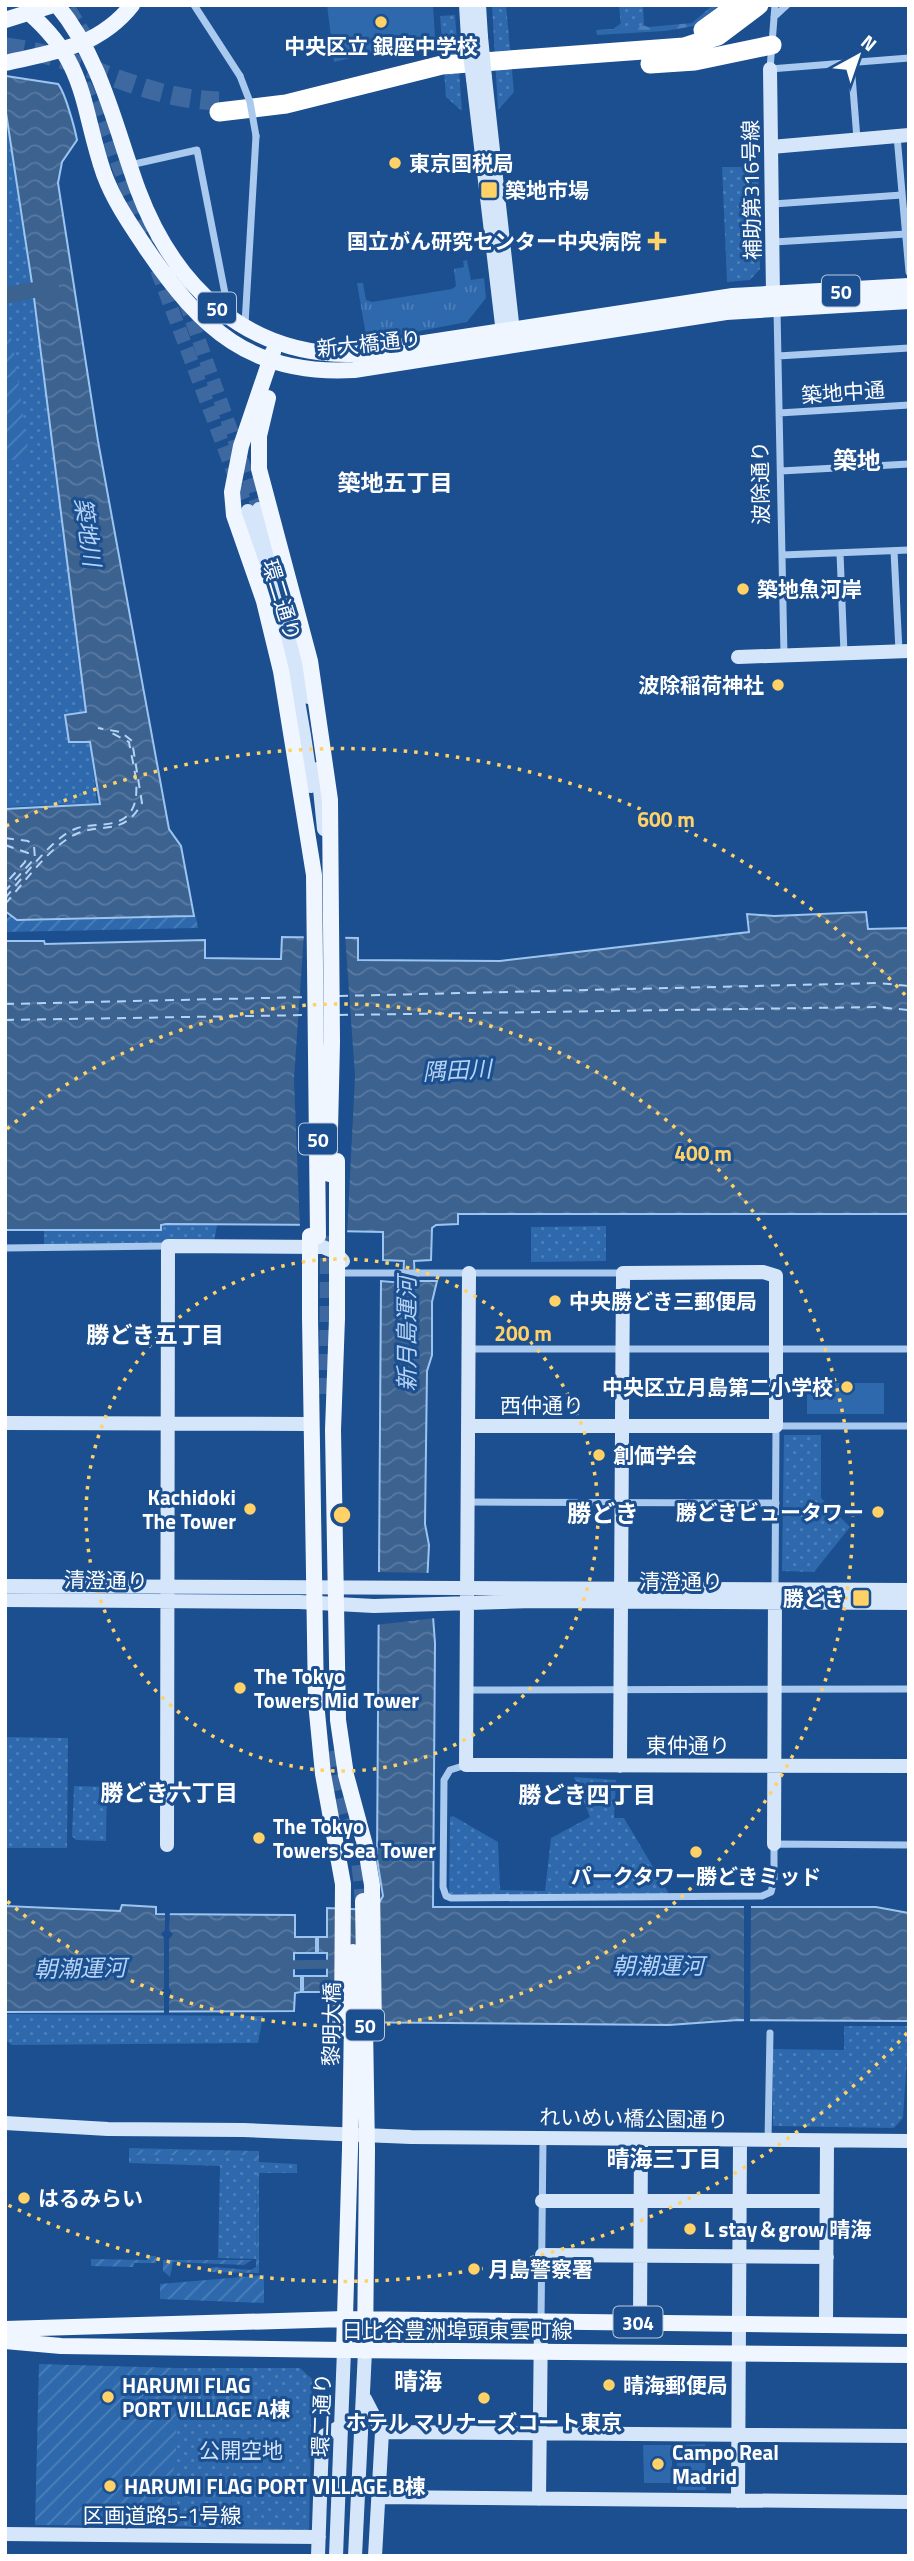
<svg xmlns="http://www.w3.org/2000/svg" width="914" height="2561" font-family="'Titillium Web','Noto Sans JP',sans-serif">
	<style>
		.grass { fill: url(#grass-tufts) }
		.forest { fill: url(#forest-firs) }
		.park { fill: url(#park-dots) }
		.garden { fill: url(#garden-furrows) }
		.pitch { fill: #2e69ad }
		.water { fill: url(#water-waves); stroke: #9cc4f0; stroke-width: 2 }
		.pier { fill: #1b4f8f }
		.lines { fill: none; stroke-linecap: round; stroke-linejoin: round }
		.canal { stroke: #3c6290; stroke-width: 9 }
		.river { stroke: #3c6290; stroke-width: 16 }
		.ferry { stroke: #b5d3f5; stroke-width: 2; stroke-dasharray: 9 7; stroke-linecap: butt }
		.secondary-tunnel { stroke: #3d69a0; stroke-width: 14; stroke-dasharray: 14 7; stroke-linecap: butt }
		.primary-tunnel { stroke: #3d69a0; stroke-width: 16; stroke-dasharray: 16 8; stroke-linecap: butt }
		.highway-tunnel { stroke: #3d69a0; stroke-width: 19; stroke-dasharray: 19 10; stroke-linecap: butt }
		.street { stroke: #a9c9ee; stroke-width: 7 }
		.secondary { stroke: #d6e6fa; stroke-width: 14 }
		.primary { stroke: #f0f6ff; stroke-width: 16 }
		.highway { stroke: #fff; stroke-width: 19 }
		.street-bridge { stroke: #a9c9ee; stroke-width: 7 }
		.secondary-bridge { stroke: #d6e6fa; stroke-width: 14 }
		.primary-bridge { stroke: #f0f6ff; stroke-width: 16 }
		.ring { fill: none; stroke: #ffd166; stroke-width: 3.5; stroke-dasharray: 3.5 7 }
		.poi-dot { fill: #ffd166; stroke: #1b4f8f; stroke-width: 2.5 }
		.labels { text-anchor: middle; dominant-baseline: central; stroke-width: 6; stroke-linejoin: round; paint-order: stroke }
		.shield { fill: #1b4f8f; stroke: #bbcadd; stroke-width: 2 }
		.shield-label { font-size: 19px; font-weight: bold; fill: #fff }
		.poi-label { font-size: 21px; font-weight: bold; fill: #fff; stroke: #1b4f8f; text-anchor: start }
		.street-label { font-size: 21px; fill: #fff; stroke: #1b4f8f }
		.park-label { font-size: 21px; fill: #cfe3fa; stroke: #1b4f8f }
		.neighbourhood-label { font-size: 23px; font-weight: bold; fill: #fff; stroke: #1b4f8f }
		.water-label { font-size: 23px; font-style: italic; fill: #b5d3f5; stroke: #1b4f8f }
		.quarter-label { font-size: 24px; font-weight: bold; fill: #fff; stroke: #1b4f8f }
		.centre { fill: #ffd166; stroke: #1b4f8f; stroke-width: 3.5 }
		.ring-label { font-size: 21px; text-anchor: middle; font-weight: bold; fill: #ffd166; stroke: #1b4f8f; stroke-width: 6; stroke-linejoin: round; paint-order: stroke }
	</style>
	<defs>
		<pattern id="grass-tufts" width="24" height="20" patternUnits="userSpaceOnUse" patternTransform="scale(1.75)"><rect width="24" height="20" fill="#2e69ad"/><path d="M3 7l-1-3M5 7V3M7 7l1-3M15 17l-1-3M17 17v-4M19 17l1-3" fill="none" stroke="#4d80b9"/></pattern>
		<pattern id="forest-firs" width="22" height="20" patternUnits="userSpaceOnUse" patternTransform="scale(1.75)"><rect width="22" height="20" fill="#2e69ad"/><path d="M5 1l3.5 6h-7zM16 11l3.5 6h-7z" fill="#4d80b9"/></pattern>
		<pattern id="park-dots" width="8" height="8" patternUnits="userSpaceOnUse" patternTransform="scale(1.75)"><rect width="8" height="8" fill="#2e69ad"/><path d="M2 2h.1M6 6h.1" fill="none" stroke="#4d80b9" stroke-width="1.8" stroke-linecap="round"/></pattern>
		<pattern id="garden-furrows" width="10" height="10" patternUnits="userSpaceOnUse" patternTransform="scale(1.75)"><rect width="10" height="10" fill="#2e69ad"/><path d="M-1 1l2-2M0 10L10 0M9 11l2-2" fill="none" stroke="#4d80b9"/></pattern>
		<pattern id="water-waves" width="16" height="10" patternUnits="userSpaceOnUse" patternTransform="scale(1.75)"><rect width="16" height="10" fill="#3c6290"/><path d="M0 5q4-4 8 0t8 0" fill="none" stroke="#597aa1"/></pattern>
	</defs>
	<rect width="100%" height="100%" fill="#1b4f8f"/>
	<path class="grass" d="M467,260l4,20 13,-2 2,20 -19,24 -100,19 -10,-58h6l3,17 6,2 80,-13 4,-3 -2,-17 10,-2 -1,-6z"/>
	<path class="forest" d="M713,5h6l-25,21 -29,5 -68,4 -1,-5 17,-1 14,-10 21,8 44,-4z"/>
	<path class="park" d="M492,5h14l8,87 -16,18z
		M619,5h24l1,21 -23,1z
		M455,15l7,96 -16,-14 -6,-81z
		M5,107l28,183 53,423 -21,2 25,27 7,61 -92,4z
		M722,167h36l2,102 -10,11 -23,2z
		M163,1225h54l-3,17 -170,2v-14h116z
		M606,1226v35l-75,1v-35z
		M784,1435h37v63l29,29 -36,45 -32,-1z
		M5,1737l63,1 -1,110h-62z
		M574,1777l42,3 -2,38h10l45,76h-220l1,-77 3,-1 45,26 2,48 45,1 6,-53 39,-21z
		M74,1786l33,1 -1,54 -30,-1 -4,-4z
		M5,2014l258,2 -5,27 -246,2 -7,-5z
		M844,2026h65l-6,92 -9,10 -121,-2v-77l71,1z
		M129,2148l130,3v11l38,2v9h-40l-1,86 -38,-1 2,-92 -91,-3z
		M177,2368h123l12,11 -3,152 -138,-5z"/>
	<path class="garden" d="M5,330l8,11 4,36 -12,1z
		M15,380h3l11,75 -2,7 -22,-3v-78z
		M11,915l6,6 179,-4 2,11 -192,4 -1,-12z
		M134,2150l125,1v11l-13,-7h-110z
		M257,2173h2v100l-48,-1 1,-5 39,3 5,-3z
		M148,2256h8v7h-22l-1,4 -42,-1v-7l56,1z
		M163,2260h89l-8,5 -71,-3 -3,15 -7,-6z
		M264,2275v28l-104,-4v-15z
		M39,2364l138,4 -1,89 -4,22 -1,47 -136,-1z"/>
	<path class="pitch" d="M327,5h106l2,32 -101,25z
		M807,1383h77v31h-77z
		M705,2444l1,46h-29v-45z
		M643,2445h29v38h-28z"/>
	<path class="water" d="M6,76l52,8c7,8 17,45 19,56l-15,22 -4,21 40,258 71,388 12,17 13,70 -177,4 -12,-9v-102l95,-5 -10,-62h-21l-4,-27 21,-3 -53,-422 -28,-184z
		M866,912l2,17 41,-1v286h-451v10l-22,1 -4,3 -1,32 -17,1 1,20h22l-5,21v53l-5,16 -2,153 4,21 -2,39 5,19 3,40 -2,264h443l33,6v108l-171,-1 -69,5 -343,-3 1,-30h-24v-16h24v-23h-9v-16h9v-29l48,2 8,-14 -6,-37 4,-578 22,2 1,-22 -21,-1v-28l-49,-1 -4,-6 -164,-1 -5,1v5h-156v-289h39l1,3 160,-4v18l76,1 1,-22 76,1v22l142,1 249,-29 -2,-18 27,2z
		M122,1905l34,2v7l139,1v22h21v16h-22v23h7v16l-6,1 -1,18 -289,1v-106l115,5z"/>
	<path class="pier" d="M304,934l41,1 10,141 -8,159 -13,-1 -5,-5h-29l-6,-150z
		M375,1572l56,1 5,45 -61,7z
		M744,1906h7l-1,117 -6,-1z
		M165,1910h5l-1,20 4,4 -4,5v49l3,3 -3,5v19h-5v-19l-4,-4 4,-4v-50l-3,-4 4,-4z"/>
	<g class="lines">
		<path class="canal" d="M283,1965l53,-1"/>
		<path class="river" d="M7,295l44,-8"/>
		<path class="ferry" d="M5,838l23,3 6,5 1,12 -30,33
			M5,845l23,8 -3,9 -20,22
			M5,898c17,-19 47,-60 70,-69 12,-5 26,-3 38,-6 37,-9 20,-55 16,-81l-21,-11
			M5,904c20,-22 44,-57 71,-70 28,-12 47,3 66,-31l-10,-62 -11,-9 -23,-4
			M339,996l539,-13 31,3
			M5,1004l304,-7
			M339,1015l538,-8 32,3
			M5,1020l304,-5"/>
		<path class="secondary-tunnel" d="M69,9l24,39
			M84,84l15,31 49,129
			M157,270l91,241
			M185,301l74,208"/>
		<path class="primary-tunnel" d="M327,1394l1,-158
			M327,1752l18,80
			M350,1818l8,31 5,52"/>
		<path class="highway-tunnel" d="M5,47c78,8 132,52 214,54"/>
		<path class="street" d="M194,5l46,71
			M775,5l-5,64 139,-11
			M774,17l13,-12
			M851,63l6,76
			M897,136l12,136
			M130,165l67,-15 32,164
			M773,204l129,-9
			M774,242l132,-8
			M777,310l7,345
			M245,324l11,-188
			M778,356l131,-8
			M779,413l130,-8
			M781,471l128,-7
			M894,551l5,100
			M840,553l4,100
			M782,555l127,-5
			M5,1248l162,-2
			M344,1273h57
			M418,1273h205
			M469,1349h440
			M468,1502l308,1
			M775,1589l1,-163h133
			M467,1690l442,-1
			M466,1765l-16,5 -6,10 -1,107 3,9 5,2 311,-2 9,-4 3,-12v-36l135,1
			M768,2140l2,-107
			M541,2321l2,-182"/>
		<path class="secondary" d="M466,5l2,33
			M479,5l2,32
			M770,69l3,226 3,10
			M485,78l29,263
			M473,79l31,263
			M771,147l138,-12
			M259,509l20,65
			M248,511c30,90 52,181 63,275
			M292,621l16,76
			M738,657l171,-6
			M318,769l6,60
			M469,1273l-3,492 443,1
			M5,1423l303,1
			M468,1426h8c48,0 97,0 146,0h154v-150l-13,-4 -140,1v6l-1,139v15l-2,333
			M5,1586l904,4
			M5,1600l294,2 75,4 159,-5 376,2
			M774,1844l1,-249
			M167,1845l1,-599 155,1 12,5 8,9
			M5,2123l103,6 135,1 168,7 498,4
			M542,2201h284
			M542,2255l285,2
			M640,2322l1,-183
			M826,2324l1,-183
			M365,2399l17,33 -7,124
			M382,2432l527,4
			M379,2497l530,5
			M539,2499l2,-178
			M738,2501l2,-361
			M5,2534l314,3
			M318,2556l4,-115 3,-6 16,-9
			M336,2556l8,-206
			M355,2556l10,-205"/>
		<path class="primary" d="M57,5c44,53 58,122 81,185 36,96 108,166 214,164l381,-58 176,-10
			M29,13c59,51 52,94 75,161 10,27 26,50 42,74 55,81 105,128 208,122l372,-58 183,-11
			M5,20l48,-15
			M5,63c49,-11 94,-16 127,-58
			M273,352l-32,94 -9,46 2,23 30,86 17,70 33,204 4,361
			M268,398l-9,38v33l51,192 20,139 2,242 -3,132
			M337,1236v-75
			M310,1317l6,385 7,72 20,110 -1,145
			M337,1318l-4,112 5,290 8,55 20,74 6,36 2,147
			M5,2329l340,-10 564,7
			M5,2341l56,5 283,4 565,5
			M344,2350l6,-201
			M365,2351l2,-201"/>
		<path class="highway" d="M703,30l34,-25
			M650,64l45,-3 77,-16
			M219,112l67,-8 156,-39 242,-18 34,-11 41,-31"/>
		<path class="street-bridge" d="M240,76l10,26 6,34
			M401,1273h17"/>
		<path class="secondary-bridge" d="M481,37l4,41
			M468,38l5,41"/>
		<path class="primary-bridge" d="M310,1317v-81
			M337,1318v-82
			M363,1901l4,249
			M350,2149l3,-197"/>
	</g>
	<g class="ring">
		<circle cx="342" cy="1515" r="256"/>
		<path d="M7 1129A511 511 0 1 1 7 1901"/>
		<path d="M907 2033A767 767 0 0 1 6 2204M6 826A767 767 0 0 1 907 997"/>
	</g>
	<g class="poi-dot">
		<circle cx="381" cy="22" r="7"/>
		<circle cx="395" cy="163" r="7"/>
		<rect x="480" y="181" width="18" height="18" rx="3.5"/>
		<path d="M653.5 230.5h7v7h7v7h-7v7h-7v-7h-7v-7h7z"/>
		<circle cx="743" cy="589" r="7"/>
		<circle cx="778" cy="685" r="7"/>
		<circle cx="555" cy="1301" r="7"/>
		<circle cx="847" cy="1387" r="7"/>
		<circle cx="599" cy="1455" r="7"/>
		<circle cx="250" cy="1509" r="7"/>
		<circle cx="878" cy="1512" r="7"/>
		<rect x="852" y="1589" width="18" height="18" rx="3.5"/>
		<circle cx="240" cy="1688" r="7"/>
		<circle cx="259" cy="1838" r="7"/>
		<circle cx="696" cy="1852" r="7"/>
		<circle cx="24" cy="2198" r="7"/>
		<circle cx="690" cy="2229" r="7"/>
		<circle cx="474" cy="2269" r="7"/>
		<circle cx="609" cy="2385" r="7"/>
		<circle cx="108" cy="2397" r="7"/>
		<circle cx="484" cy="2398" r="7"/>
		<circle cx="658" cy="2464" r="7"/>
		<circle cx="110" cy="2486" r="7"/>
	</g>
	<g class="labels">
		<g class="shield">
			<rect x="822" y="275.5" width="38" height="31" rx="5"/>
			<rect x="198" y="292.5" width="38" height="31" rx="5"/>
			<rect x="299" y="1123.5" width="38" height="31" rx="5"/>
			<rect x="346" y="2009.5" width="38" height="31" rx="5"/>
			<rect x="613.5" y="2306.5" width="49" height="31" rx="5"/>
		</g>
		<g class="shield-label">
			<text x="841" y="291">50</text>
			<text x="217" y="308">50</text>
			<text x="318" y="1139">50</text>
			<text x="365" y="2025">50</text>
			<text x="638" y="2322">304</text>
		</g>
		<g class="poi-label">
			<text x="381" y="46" text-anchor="middle">中央区立 銀座中学校</text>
			<text x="409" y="163">東京国税局</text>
			<text x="505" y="190">築地市場</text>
			<text x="641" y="241" text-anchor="end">国立がん研究センター中央病院</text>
			<text x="757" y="589">築地魚河岸</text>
			<text x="764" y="685" text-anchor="end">波除稲荷神社</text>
			<text x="569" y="1301">中央勝どき三郵便局</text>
			<text x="833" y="1387" text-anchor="end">中央区立月島第二小学校</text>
			<text x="613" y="1455">創価学会</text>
			<text x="236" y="1497" text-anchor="end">Kachidoki<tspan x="236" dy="24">The Tower</tspan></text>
			<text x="864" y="1512" text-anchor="end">勝どきビュータワー</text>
			<text x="845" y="1598" text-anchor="end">勝どき</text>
			<text x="254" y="1676">The Tokyo<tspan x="254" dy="24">Towers Mid Tower</tspan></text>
			<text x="273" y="1826">The Tokyo<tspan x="273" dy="24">Towers Sea Tower</tspan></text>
			<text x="696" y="1876" text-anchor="middle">パークタワー勝どきミッド</text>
			<text x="38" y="2198">はるみらい</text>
			<text x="704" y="2229">L stay＆grow 晴海</text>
			<text x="488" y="2269">月島警察署</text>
			<text x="122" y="2385">HARUMI FLAG<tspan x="122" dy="24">PORT VILLAGE A棟</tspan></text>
			<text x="623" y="2385">晴海郵便局</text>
			<text x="484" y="2422" text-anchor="middle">ホテル マリナーズコート東京</text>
			<text x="672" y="2452">Campo Real<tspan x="672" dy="24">Madrid</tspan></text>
			<text x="124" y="2486">HARUMI FLAG PORT VILLAGE B棟</text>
		</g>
		<g class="street-label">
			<text transform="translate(751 190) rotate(-91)">補助第316号線</text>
			<text transform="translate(369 343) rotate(-6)">新大橋通り</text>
			<text transform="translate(843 392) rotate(-4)">築地中通</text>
			<text transform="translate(760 483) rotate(-91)">波除通り</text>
			<text transform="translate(282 600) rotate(73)">環二通り</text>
			<text x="542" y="1405">西仲通り</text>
			<text transform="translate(106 1580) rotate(1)">清澄通り</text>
			<text x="681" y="1581">清澄通り</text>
			<text x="688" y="1745">東仲通り</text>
			<text transform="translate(331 2024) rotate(-89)">黎明大橋</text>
			<text transform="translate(634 2118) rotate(1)">れいめい橋公園通り</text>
			<text x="457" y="2330">日比谷豊洲埠頭東雲町線</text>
			<text transform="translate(321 2415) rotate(-88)">環二通り</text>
			<text x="162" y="2515">区画道路5-1号線</text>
		</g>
		<g class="park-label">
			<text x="241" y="2450">公開空地</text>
		</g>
		<g class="neighbourhood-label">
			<text x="395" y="482">築地五丁目</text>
			<text x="155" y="1334">勝どき五丁目</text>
			<text x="169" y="1792">勝どき六丁目</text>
			<text x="587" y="1794">勝どき四丁目</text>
			<text x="664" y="2158">晴海三丁目</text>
		</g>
		<g class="water-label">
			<text transform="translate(88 532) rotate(82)">築地川</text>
			<text transform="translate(457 1070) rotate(-3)">隅田川</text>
			<text transform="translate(406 1334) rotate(-90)">新月島運河</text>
			<text x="658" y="1965">朝潮運河</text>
			<text transform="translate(80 1968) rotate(-1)">朝潮運河</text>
		</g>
		<g class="quarter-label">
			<text x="857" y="460">築地</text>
			<text x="603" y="1513">勝どき</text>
			<text x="418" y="2381">晴海</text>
		</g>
	</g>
	<circle cx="342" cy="1515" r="10" class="centre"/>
	<g class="ring-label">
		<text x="666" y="827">600 m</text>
		<text x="703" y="1161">400 m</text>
		<text x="523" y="1341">200 m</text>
	</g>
	<rect width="914" height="2561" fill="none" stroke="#ffffff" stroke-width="14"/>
	<g transform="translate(858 56) rotate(40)" stroke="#1b4f8f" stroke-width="5" paint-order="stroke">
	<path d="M0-5L12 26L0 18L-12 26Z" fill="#ffffff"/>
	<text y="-10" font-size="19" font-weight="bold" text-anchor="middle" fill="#ffffff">N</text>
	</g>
</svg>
